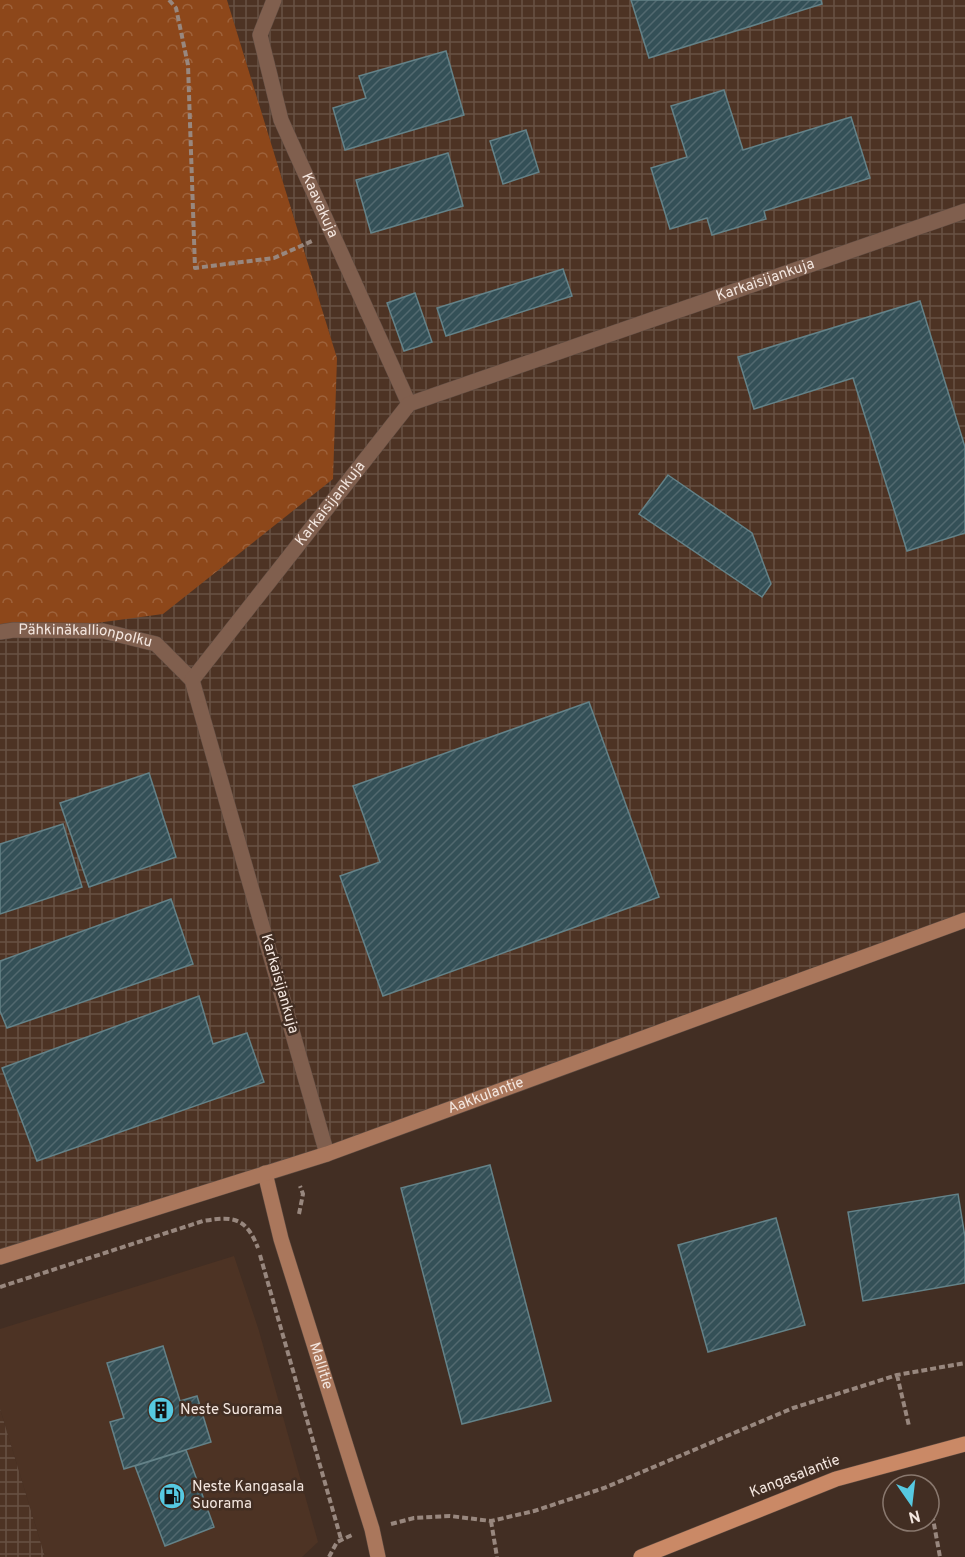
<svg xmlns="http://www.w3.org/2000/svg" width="965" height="1557" font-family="Overpass,sans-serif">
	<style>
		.built { fill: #4d3324 }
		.industrial { fill: url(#industrial-grid) }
		.forest { fill: url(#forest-crowns) }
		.building { fill: url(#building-hatch); stroke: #648288; stroke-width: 1.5 }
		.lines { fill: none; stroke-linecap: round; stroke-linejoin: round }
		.street-casing { stroke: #5e4b41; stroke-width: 16 }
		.secondary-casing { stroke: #5e4b41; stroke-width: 16 }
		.primary-casing { stroke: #5e4b41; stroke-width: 16 }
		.path { stroke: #98877e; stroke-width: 4; stroke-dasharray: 6 3; stroke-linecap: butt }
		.street { stroke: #805f4e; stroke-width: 15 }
		.secondary { stroke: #aa775c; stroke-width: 15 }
		.primary { stroke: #ca8966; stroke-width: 15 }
		.labels { text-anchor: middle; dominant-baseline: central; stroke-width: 5; stroke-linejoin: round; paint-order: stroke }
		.street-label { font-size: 15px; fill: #f3e6df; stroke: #422e23 }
		.poi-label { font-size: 15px; fill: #f3e6df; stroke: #422e23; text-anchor: start }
	</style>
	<defs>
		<pattern id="industrial-grid" width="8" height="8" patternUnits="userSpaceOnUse" patternTransform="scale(1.5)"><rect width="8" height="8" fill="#4d3324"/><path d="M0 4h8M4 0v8" fill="none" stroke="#675143"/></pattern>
		<pattern id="forest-crowns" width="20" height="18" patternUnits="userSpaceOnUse" patternTransform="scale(1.5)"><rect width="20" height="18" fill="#8d471a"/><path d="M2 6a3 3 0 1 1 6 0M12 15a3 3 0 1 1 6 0" fill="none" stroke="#9e623b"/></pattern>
		<pattern id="building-hatch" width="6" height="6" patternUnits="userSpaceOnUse" patternTransform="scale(1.5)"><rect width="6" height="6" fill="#345057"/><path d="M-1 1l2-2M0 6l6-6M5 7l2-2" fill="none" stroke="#52696f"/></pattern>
	</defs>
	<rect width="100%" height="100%" fill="#422e23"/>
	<path class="built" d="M234,1256l25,75 59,211 -16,15h-257l-45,-148v-80z"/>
	<path class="industrial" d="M227,0h738v919l-638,235 -327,103v-621l337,-278z
		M0,1409l45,148h-45z"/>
	<path class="forest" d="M0,0h227l110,358 -4,121 -170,135 -163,22z"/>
	<path class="building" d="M631,0h190l1,4 -173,54z
		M446,51l18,64 -119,35 -12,-42 33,-10 -7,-22z
		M724,90l19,60 108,-33 19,61 -106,33 2,8 -54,16 -5,-17 -37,11 -19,-61 36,-11 -16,-51z
		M526,130l13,42 -36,12 -13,-43z
		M448,153l15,53 -92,27 -15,-53z
		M563,269l9,27 -126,40 -9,-28z
		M415,293l17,49 -28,9 -17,-48z
		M920,301l45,146v86l-58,18 -54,-173 -99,31 -16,-52z
		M668,475l84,58 19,51 -9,13 -123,-83z
		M589,702l70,195 -276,99 -43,-120 40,-14 -27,-76z
		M149,773l27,84 -87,30 -29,-84z
		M63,824l19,63 -82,27v-70z
		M171,899l22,65 -186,64 -7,-17v-50z
		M199,996l14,48 34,-11 17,49 -227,79 -35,-93z
		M490,1165l61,236 -89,23 -61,-236z
		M958,1194l7,43v46l-102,18 -15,-89z
		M776,1218l29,107 -97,27 -30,-107z
		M163,1346l17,55 17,-5 14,46 -87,27 -14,-47 14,-4 -17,-55z
		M186,1450l28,77 -49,19 -30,-80z"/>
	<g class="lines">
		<defs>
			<g id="street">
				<path id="s1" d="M274,0l-14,35 21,85 128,284"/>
				<path id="s2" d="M0,632l14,-2 89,1 53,13 36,36"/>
				<path id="s3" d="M327,1154l-135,-474 217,-276 556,-193"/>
			</g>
			<g id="secondary">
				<path id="s4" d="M265,1173l16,66 91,290 6,28"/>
				<path id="s5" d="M0,1257l327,-103 638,-234"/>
			</g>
			<path id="primary" d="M641,1557l195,-78 129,-35"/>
		</defs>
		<use href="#street" class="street-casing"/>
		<use href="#secondary" class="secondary-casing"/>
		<use href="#primary" class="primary-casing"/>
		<path class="path" d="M169,0l7,8 12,57 7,203 79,-10 38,-17
			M299,1214l4,-20 -3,-8
			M260,1255l81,284
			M0,1287l203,-66c30,-5 43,-4 55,27
			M897,1375l12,51
			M929,1497l11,60
			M491,1521l6,36
			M391,1524l23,-6 36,-2 41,5 43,-10 70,-23 189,-80 104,-33 68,-12
			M329,1557l8,-15 15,-7"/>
		<use href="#street" class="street"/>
		<use href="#secondary" class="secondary"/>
		<use href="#primary" class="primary"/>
	</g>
	<defs>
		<symbol id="building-disc" viewBox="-11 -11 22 22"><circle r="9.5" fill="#56c9e1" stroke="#422e23"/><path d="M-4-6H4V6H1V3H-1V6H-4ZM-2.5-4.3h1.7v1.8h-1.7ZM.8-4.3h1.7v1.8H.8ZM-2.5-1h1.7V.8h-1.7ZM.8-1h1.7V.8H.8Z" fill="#111"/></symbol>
		<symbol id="fuel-disc" viewBox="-11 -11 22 22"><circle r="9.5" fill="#56c9e1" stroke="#422e23"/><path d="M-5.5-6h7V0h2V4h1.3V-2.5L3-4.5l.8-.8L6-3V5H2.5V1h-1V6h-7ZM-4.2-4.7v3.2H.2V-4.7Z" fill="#111"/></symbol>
	</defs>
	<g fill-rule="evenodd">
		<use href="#building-disc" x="146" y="1395" width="30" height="30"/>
		<use href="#fuel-disc" x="157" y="1481" width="30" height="30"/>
	</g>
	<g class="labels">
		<g class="street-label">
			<text stroke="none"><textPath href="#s1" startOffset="219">Kaavakuja</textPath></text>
			<text stroke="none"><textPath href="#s3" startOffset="1221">Karkaisijankuja</textPath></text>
			<text stroke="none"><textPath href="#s3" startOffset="717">Karkaisijankuja</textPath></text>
			<text stroke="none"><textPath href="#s2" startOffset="86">Pähkinäkallionpolku</textPath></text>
			<text transform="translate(279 984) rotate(74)">Karkaisijankuja</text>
			<text stroke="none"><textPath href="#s5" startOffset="512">Aakkulantie</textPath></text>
			<text stroke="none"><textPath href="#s4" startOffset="201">Mallitie</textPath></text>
			<text transform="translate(795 1477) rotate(-21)">Kangasalantie</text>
		</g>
		<g class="poi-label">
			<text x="180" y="1410">Neste Suorama</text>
			<text x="192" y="1487">Neste Kangasala<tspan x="192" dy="17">Suorama</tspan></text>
		</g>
	</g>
	<g transform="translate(911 1503) rotate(166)"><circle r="28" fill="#422e23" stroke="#89786e" stroke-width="1.5"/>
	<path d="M0-4.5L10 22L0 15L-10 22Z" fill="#56c9e1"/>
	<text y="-9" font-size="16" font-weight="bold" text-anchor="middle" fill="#f3e6df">N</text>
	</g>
</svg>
